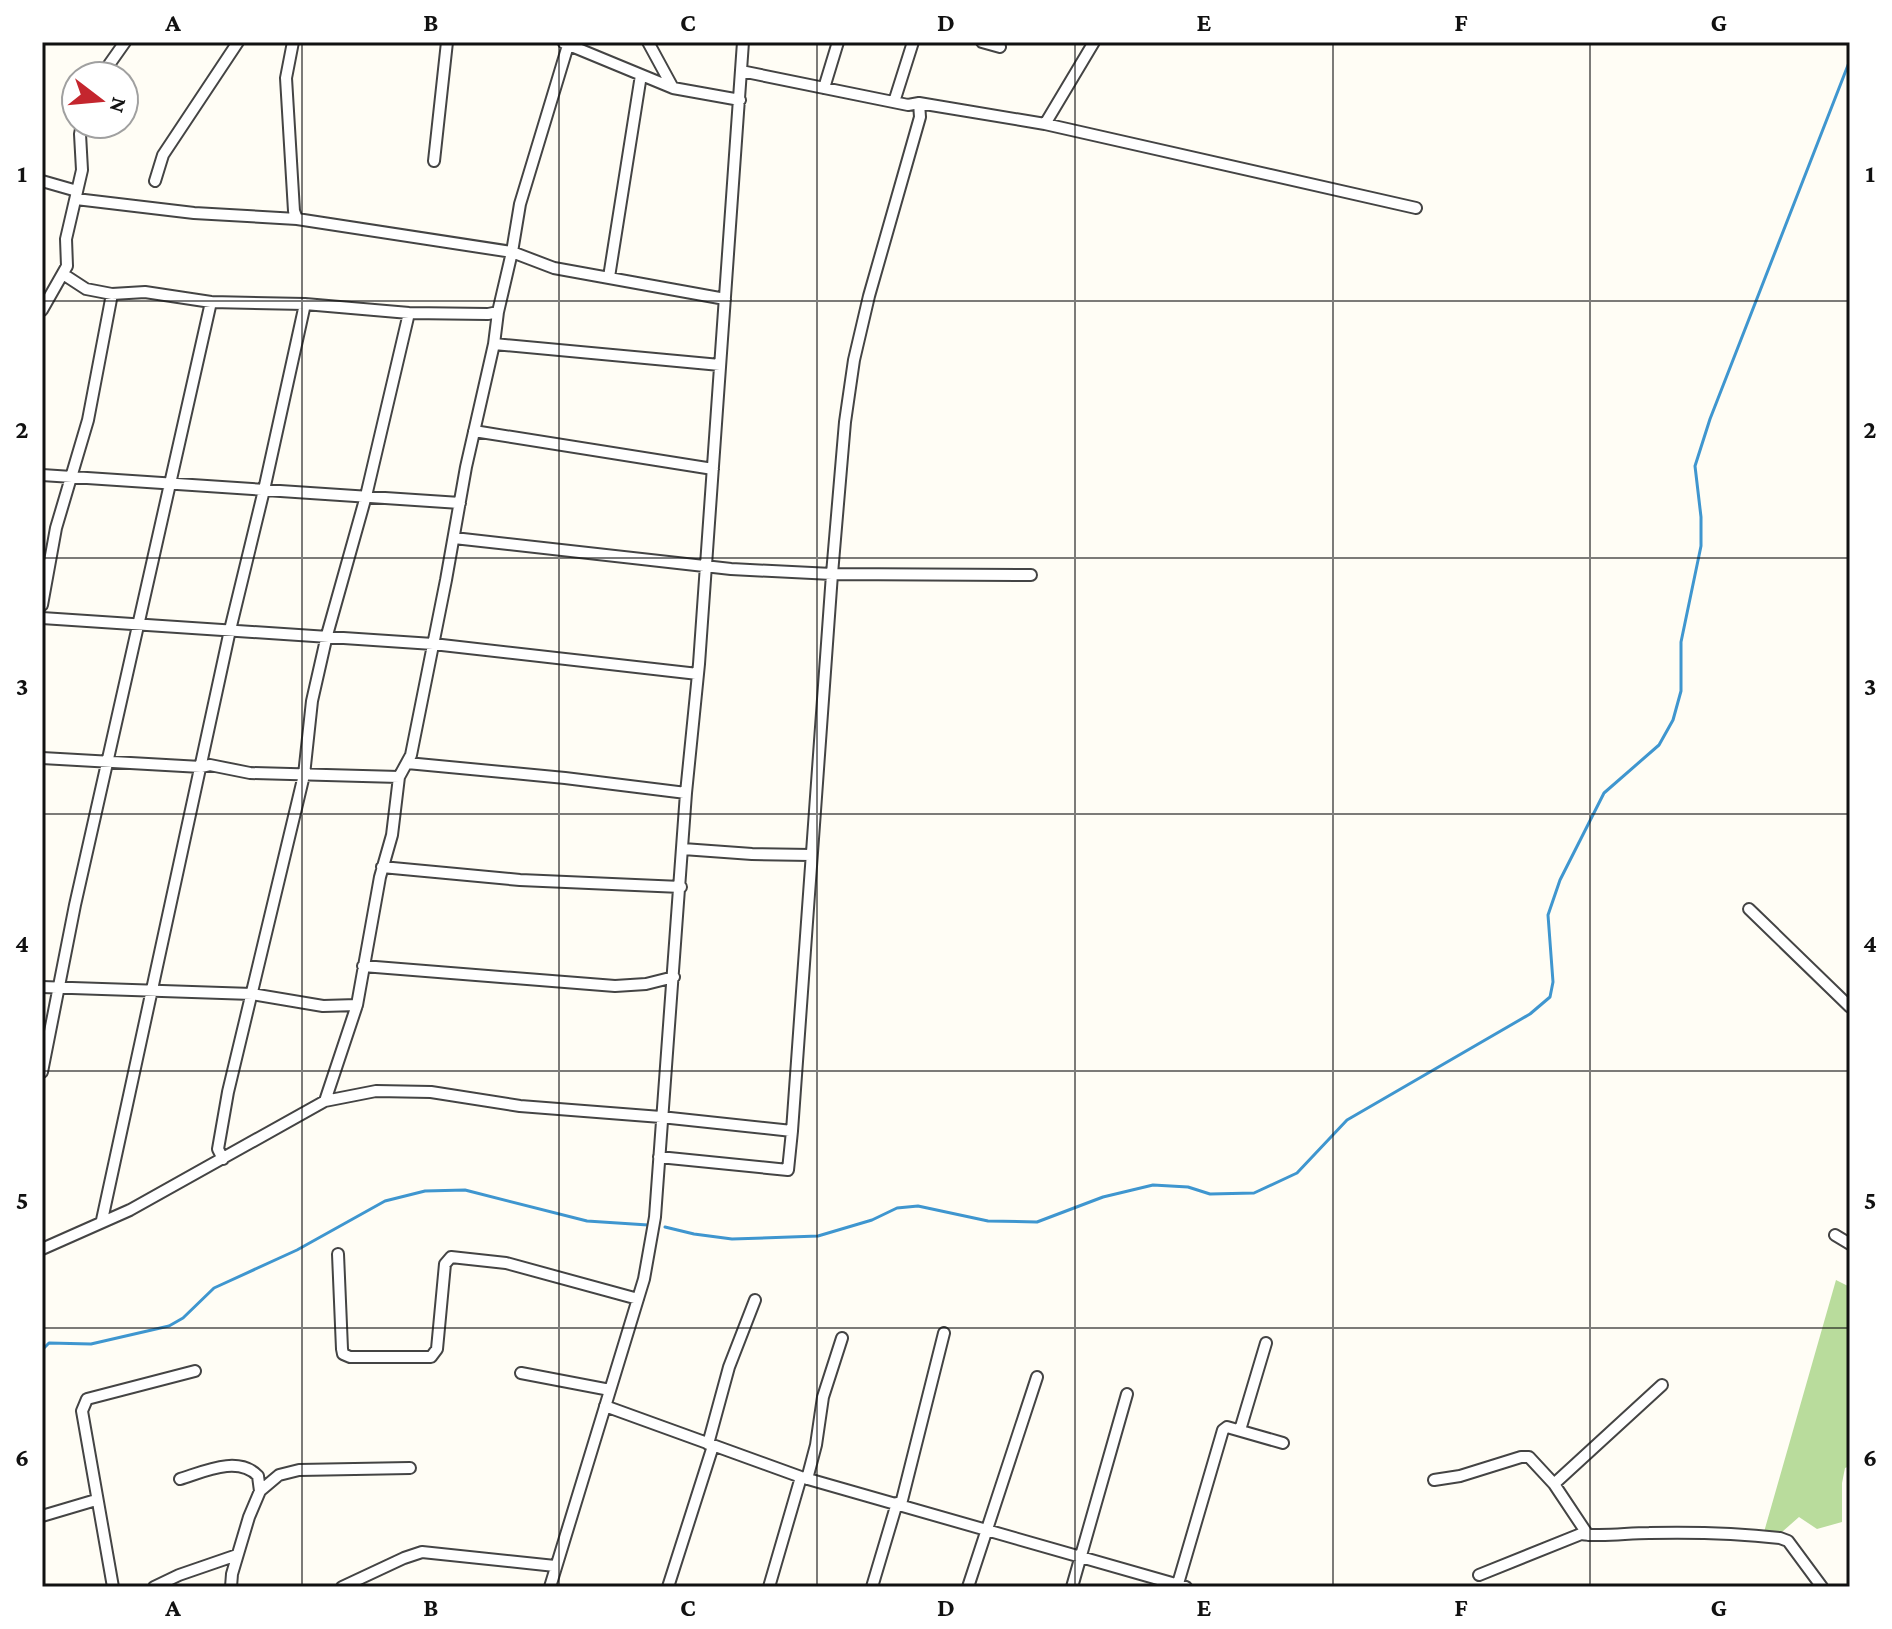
<svg xmlns="http://www.w3.org/2000/svg" width="1892" height="1629" font-family="'Crimson Pro',serif">
	<style>
		.forest { fill: #b9dc9c }
		.lines { fill: none; stroke-linecap: round; stroke-linejoin: round }
		.stream { stroke: #3f96cf; stroke-width: 3 }
		.minor-casing { stroke: #444; stroke-width: 14 }
		.minor { stroke: #fff; stroke-width: 10 }
		.grid { fill: none; stroke: #111; stroke-width: 2; stroke-opacity: 0.55 }
		.neatline { fill: none; stroke: #111; stroke-width: 3 }
		.grid-label { font-size: 26px; text-anchor: middle; font-weight: bold; fill: #111 }
	</style>
	<rect width="100%" height="100%" fill="#fffdf5"/>
	<path class="forest" d="M1836,1280l14,7v179l-5,2 -3,15v39l-25,7 -18,-12 -17,15h-18z"/>
	<g class="lines">
		<path class="stream" d="M665,1227l29,7 38,5 86,-3 54,-16 25,-12 21,-2 70,15 49,1 66,-25 50,-12 35,2 22,7 44,-1 43,-20 50,-53 183,-106 20,-17 3,-15 -5,-67 12,-35 44,-87 55,-48 14,-25 8,-29v-49l20,-96v-29l-6,-51 15,-47 140,-359
			M42,1350l7,-7 42,1 78,-18 14,-8 31,-30 83,-38 88,-49 40,-10 40,-1 122,31 61,4"/>
		<defs>
			<path id="minor" d="M293,42l-7,36 8,133 3,8
				M648,42l25,46
				M982,42l18,5
				M564,43l109,45 67,12
				M101,76l24,-34
				M824,88l14,-46
				M894,102l19,-60
				M919,103l126,21 371,84
				M1045,124l49,-82
				M434,161l13,-119
				M42,181l35,10
				M155,181l8,-26 75,-113
				M76,199l118,14 103,6 215,33 8,-48 49,-162
				M63,274l23,15 26,5 33,-2 66,10 94,2 104,9 79,1 10,-2 14,-60 42,16 171,31
				M609,277l32,-202
				M42,310l25,-44 -1,-27 16,-69 -2,-36 2,-10
				M494,344l226,21
				M474,431l239,38
				M42,475l418,28
				M454,538l277,31 101,5 199,1
				M42,605l14,-77 32,-108 24,-126
				M42,618l391,26 265,30
				M42,758l159,9 9,-2 40,8 149,4
				M407,763l158,15 121,15
				M683,849l69,5 59,1
				M382,867l138,13 161,7
				M1749,909l101,98
				M363,966l252,20 31,-2 28,-7
				M42,987l210,7 71,12 34,-1
				M42,1072l33,-167 136,-603
				M325,1101l32,-96 23,-128 12,-42 7,-58 12,-22 35,-175 20,-113 28,-123 4,-32
				M659,1157l129,13 4,-39
				M223,1159l-5,-10 10,-57 76,-317 8,-74 15,-66 39,-139 43,-183
				M102,1220l128,-590 34,-140 41,-186
				M1835,1235l15,9
				M42,1249l88,-39 195,-109 51,-10 55,1 89,14 141,11 131,14 40,-557 13,-152 9,-62 15,-64 51,-179 -1,-14 -11,2 -167,-34
				M338,1254l4,95 1,5 7,3h81l6,-8 8,-85 6,-7 55,6 132,36
				M521,1373l89,17
				M605,1406l196,71 385,110
				M1240,1430l26,-87
				M708,1444l21,-77 26,-67
				M180,1479c23,-7 58,-24 78,-3l2,15
				M807,1479l9,-34 7,-48 19,-59
				M1434,1480l26,-4 61,-19h8l25,27 34,51
				M1554,1484l108,-99
				M901,1504l43,-171
				M42,1516l54,-16
				M1479,1575l102,-41c22,3 46,-1 68,-1 45,-1 87,0 131,5l8,3 34,46
				M113,1587l-31,-176 5,-12 108,-28
				M154,1587l25,-12 58,-20
				M231,1587l1,-13 17,-57 11,-26 19,-16 20,-5 111,-2
				M342,1587l62,-29 18,-6 133,14
				M550,1587l94,-308 11,-62 31,-424 13,-129 44,-622
				M668,1587l45,-141
				M769,1587l32,-110
				M872,1587l25,-84
				M968,1587l69,-210
				M1072,1587l55,-193
				M1177,1587l46,-157 4,-3 56,16"/>
		</defs>
		<use href="#minor" class="minor-casing"/>
		<use href="#minor" class="minor"/>
	</g>
	<path class="grid" d="M302,42v1545M559,42v1545M817,42v1545M1075,42v1545M1333,42v1545M1590,42v1545M42,301h1808M42,558h1808M42,814h1808M42,1071h1808M42,1328h1808"/>
	<rect width="1892" height="1629" fill="none" stroke="#ffffff" stroke-width="88"/>
	<g transform="translate(100 100) rotate(106)"><circle r="38" fill="#ffffff" stroke="#a0a0a0" stroke-width="2"/>
	<path d="M0-6L14 30L0 20L-14 30Z" fill="#c4262e"/>
	<text y="-12" font-size="22" font-weight="bold" text-anchor="middle" fill="#111111">N</text>
	</g>
	<rect x="44" y="44" width="1804" height="1541" class="neatline"/>
	<g class="grid-label">
		<text x="173" y="31">A</text>
		<text x="431" y="31">B</text>
		<text x="688" y="31">C</text>
		<text x="946" y="31">D</text>
		<text x="1204" y="31">E</text>
		<text x="1461" y="31">F</text>
		<text x="1719" y="31">G</text>
		<text x="22" y="182">1</text>
		<text x="1870" y="182">1</text>
		<text x="22" y="438">2</text>
		<text x="1870" y="438">2</text>
		<text x="22" y="695">3</text>
		<text x="1870" y="695">3</text>
		<text x="22" y="952">4</text>
		<text x="1870" y="952">4</text>
		<text x="22" y="1209">5</text>
		<text x="1870" y="1209">5</text>
		<text x="22" y="1466">6</text>
		<text x="1870" y="1466">6</text>
		<text x="173" y="1616">A</text>
		<text x="431" y="1616">B</text>
		<text x="688" y="1616">C</text>
		<text x="946" y="1616">D</text>
		<text x="1204" y="1616">E</text>
		<text x="1461" y="1616">F</text>
		<text x="1719" y="1616">G</text>
	</g>
</svg>
